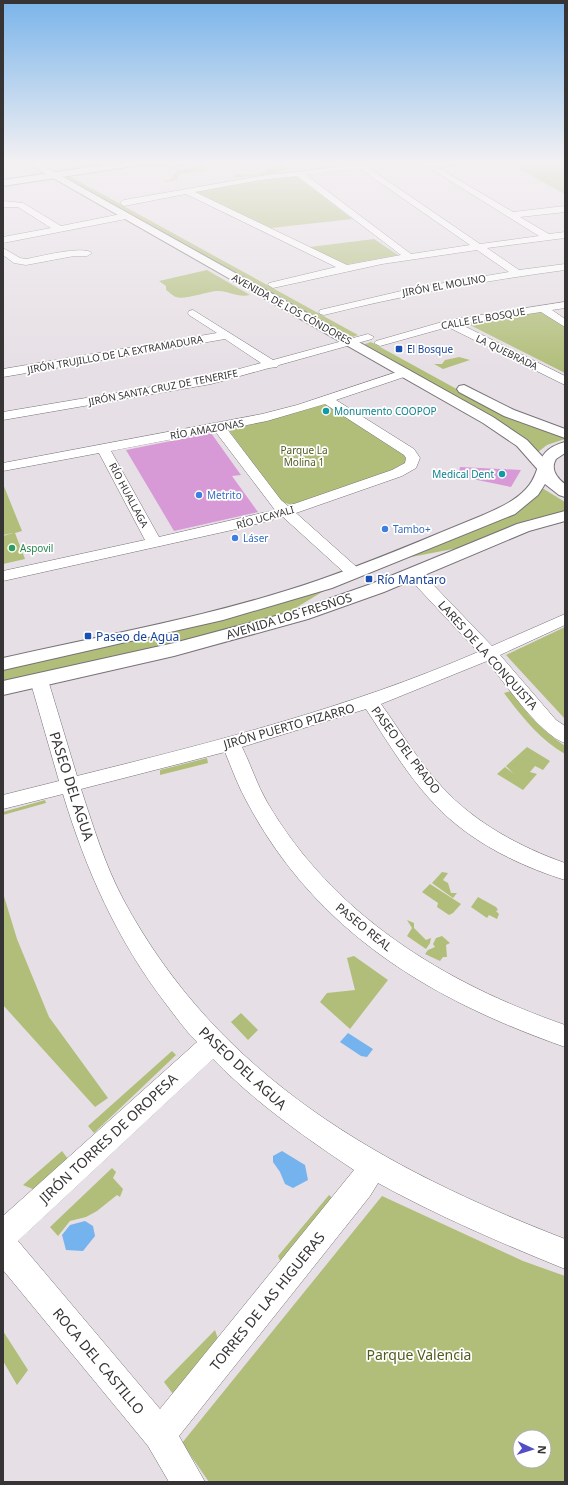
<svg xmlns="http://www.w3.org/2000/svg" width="568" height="1485" font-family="'Noto Sans',sans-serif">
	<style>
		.green { fill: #b1be79; fill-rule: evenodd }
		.water { fill: #75b3ee }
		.building { fill: #d79ad7 }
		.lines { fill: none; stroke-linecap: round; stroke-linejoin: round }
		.minor-casing { stroke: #787277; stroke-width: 1 }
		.tertiary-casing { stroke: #787277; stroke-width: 2 }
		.secondary-casing { stroke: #787277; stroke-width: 2 }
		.minor { fill: #fff; fill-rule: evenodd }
		.tertiary { fill: #fff; fill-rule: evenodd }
		.secondary { fill: #fff; fill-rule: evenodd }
		.transit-dot { fill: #1a4fb4; stroke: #fff; stroke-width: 1.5 }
		.culture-dot { fill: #0f9aa8; stroke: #fff; stroke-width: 1.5 }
		.shop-dot { fill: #3f7fe0; stroke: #fff; stroke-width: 1.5 }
		.leisure-dot { fill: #2e9e5b; stroke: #fff; stroke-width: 1.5 }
		.labels { text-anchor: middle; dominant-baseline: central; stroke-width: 3.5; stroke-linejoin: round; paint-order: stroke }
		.far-street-label { font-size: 10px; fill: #373436; stroke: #fff }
		.far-transit-label { font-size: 10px; fill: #164399; stroke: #fff; text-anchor: start }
		.far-culture-label { font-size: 10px; fill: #0d838f; stroke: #fff; text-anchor: start }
		.far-park-label { font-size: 10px; fill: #515b20; stroke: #fff }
		.far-shop-label { font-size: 10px; fill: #366cbe; stroke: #fff; text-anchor: start }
		.far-leisure-label { font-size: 10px; fill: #27864d; stroke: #fff; text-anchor: start }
		.transit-label { font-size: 12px; fill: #164399; stroke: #fff; text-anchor: start }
		.street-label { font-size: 12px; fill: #373436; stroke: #fff }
		.near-street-label { font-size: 14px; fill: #373436; stroke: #fff }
		.near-park-label { font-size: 14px; fill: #515b20; stroke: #fff }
	</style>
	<rect width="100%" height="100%" fill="#e6dfe5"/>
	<path class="green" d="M158,162h36l2,1 -26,5 -21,-3 -2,1 -15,1z
		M506,162h59v32z
		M279,163l9,6 -8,2 2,1 -49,6 3,-4 15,1 15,-3 2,-4 12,-1 -7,-3z
		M199,166l10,4 -29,4 -4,5 2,1 -13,2 -3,-1 8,-1 7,-10z
		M295,175l57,44 -81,9 -76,-36z
		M67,176l4,1 287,158 -8,3 -287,-160z
		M374,239l24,16 -55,10 -33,-18z
		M207,270l43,25c-14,3 -21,-5 -34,-4 -10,1 -32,9 -40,6 -3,-1 -7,-5 -10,-7v-4l-7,-5z
		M540,311l25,16v46l-97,-49z
		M371,342l133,73 15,7 46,15v2l-18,6 -9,7 -10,-11 -22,-15 -144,-81z
		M459,357l11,3 -27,9 -9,-5h8l3,-4z
		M325,404l4,1 76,50 3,6 -8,7 -108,37 -10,-3 -52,-70v-2z
		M3,484l19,47 -7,2 10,26 -22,5v-28l10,-3 -10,2z
		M542,488l23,14v10l-37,8 -65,27 -57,11 108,-45 22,-16z
		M324,589h3l-43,26 -51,14 -230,54v-13l221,-51z
		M565,627v92l-59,-64z
		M511,691c16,24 31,39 54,55v8c-25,-14 -44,-38 -61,-61z
		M527,747l23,14 -7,9 -8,-4 -5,6 7,2 -14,16 -26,-16 8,-7 9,7 -8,-8z
		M207,758l1,5 -48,12v-5z
		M45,800l1,3 -43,12v-3z
		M442,872l6,1 -5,7 5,3 3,10h6l-4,5 -21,-15z
		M430,884l31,20 -8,9 -4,2 -12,-8 1,-4 -16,-11z
		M3,893l14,46 32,78 59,81 -13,9 -92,-102z
		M478,897l18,10 2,3 -2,1 3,3 -2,5 -8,-4 -2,3 -16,-11z
		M407,920l7,3v5l12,12 5,-2 -1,5 -4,6 -19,-13 5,-8z
		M442,936l8,7 -4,2 1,12h-4l-3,4 -15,-7 3,-4 7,-3 -2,-3 3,-6z
		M354,956l34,24 -38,49 -30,-27 7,-9 28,-3 -8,-32z
		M241,1013l17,17 -10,10 -17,-18z
		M172,1051l4,4 -82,78 -6,-7z
		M62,1151l6,8 -33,31 -12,-5z
		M112,1168l4,4 -3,6 10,11 -3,8 -3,-2 -20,16 -11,6 -16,4 -12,15 -8,-9z
		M329,1195l7,6 -54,64 -4,-9z
		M382,1196l141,65 42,15v206h-356l-27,-39zM520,1437h24v24h-24z
		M215,1330l3,9 -45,55 -9,-12z
		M3,1331l25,39 -11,15 -14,-24z"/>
	<path class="water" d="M348,1033l25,16 -6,8 -6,-1 -21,-14z
		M282,1151l23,14 3,15 -15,8 -8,-4 -5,-12 -7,-10v-6z
		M85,1221l8,5 2,10 -12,15 -17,-1 -4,-15 8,-10z"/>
	<path class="building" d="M211,433l30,42 -9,1 26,36 -84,19 -48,-81z
		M460,467l61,3 -10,17 -53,-11z"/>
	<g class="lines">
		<defs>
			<path id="minor" d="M26,162h10l17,10 -7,2z
				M351,162h9l120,82 59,-8 -119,-74h46l-4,2 -25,3 76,45 52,-6v6l-45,5 29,17 16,-2v6l-78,10 32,22 46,-6v6c-82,11 -161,25 -241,45l-4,-1 -1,-2 1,-2 94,-22 95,-16 -32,-22 -95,14 -109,24 -5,-3 1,-2 67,-16 -150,-73 -62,12 -4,-3 4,-3 136,-24 94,-11zM359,168l111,77 -59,9 -105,-79zM297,176l104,79 -54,10 -152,-73 65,-12z
				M3,201l20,2 38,23 65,-13 4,3 -4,3 -123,24v-6l48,-9 -33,-21h-15z
				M3,248l17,10 6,1c12,-2 57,-14 66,-6l-5,3h-13l-48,9 -12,-2 -11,-8z
				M565,302v6l-13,2 13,9v8l-24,-15 -81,12 105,52v9l-117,-58 -68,19 -6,-3 2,-2 73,-21z
				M193,310l80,50 95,-26 6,3 -2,2 -93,26 -2,2 -8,1 -58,16 -208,36v-8l207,-35 51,-14 -36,-24 -222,38v-8l214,-36 -28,-18 -1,-2 1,-2z
				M406,369l4,2 2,2 -2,2 -74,25 78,49 6,9 -4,10 -14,8 -106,37 64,57 2,3 -2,3h-12l-65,-59 -42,11 -238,53v-10l142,-31 -46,-87 -96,18v-8l259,-49 35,-9zM325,404l79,51 2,3 -1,5 -13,7 -104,36 -7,-6 -54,-71 40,-8zM215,431l60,79 -116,27 -48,-86z
				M413,568l6,2 73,76 73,-32v11l-65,30 56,65 9,6v17c-25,-8 -61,-61 -78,-82l-106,43c20,28 38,58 61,83 33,36 78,60 123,76v17c-51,-16 -102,-42 -137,-83 -24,-27 -42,-58 -62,-88l-124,38c9,18 15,38 25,55 66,113 177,181 298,223v22c-134,-47 -249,-115 -318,-245 -9,-16 -15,-33 -22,-50l-144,37c12,37 24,76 42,110 96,179 259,269 442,340v30c-64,-26 -127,-53 -187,-86l-8,13 -191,240 26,46h-36l-21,-36 -145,-176v-54l194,-174c-12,-12 -21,-25 -31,-38 -49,-64 -80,-134 -103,-210l-60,15v-14l56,-14 -29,-101 3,-4 6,-2 6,2 3,4 29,96c137,-34 272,-68 401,-124l-71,-76 -2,-3 2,-3zM213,1059c43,44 90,77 141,111l-194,239 -142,-168z"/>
			<path id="tertiary" d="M49,169l444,248 34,23 26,28 -2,3h-12l-22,-25 -34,-23 -437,-249v-4z
				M464,385l50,25 51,19v9l-61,-22 -45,-24 -2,-3 2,-3z"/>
			<path id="secondary" d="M124,162h20l-4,3 -137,21v-6z
				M565,442v11l-9,6c-6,10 1,19 9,25v13l-6,-2 -14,-11 -7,11 -23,19 -183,74 -109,32 -220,50v-12c105,-24 215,-43 316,-78 55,-19 108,-42 162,-64 16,-7 33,-14 45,-27 18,-19 6,-38 39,-47z
				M565,511v10l-36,10 -145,61 -76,27 -134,37 -171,39v-14l171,-38 120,-32 77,-27 146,-60z"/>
		</defs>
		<use href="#minor" class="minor-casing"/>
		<use href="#tertiary" class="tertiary-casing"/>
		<use href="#secondary" class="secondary-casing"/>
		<use href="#minor" class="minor"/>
		<use href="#tertiary" class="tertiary"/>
		<use href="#secondary" class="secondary"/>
	</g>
	<linearGradient id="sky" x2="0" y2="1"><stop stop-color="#7ab4ea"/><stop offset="0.44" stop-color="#f4f1f3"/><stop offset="1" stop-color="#f4f1f3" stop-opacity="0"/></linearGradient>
	<rect width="568" height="370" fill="url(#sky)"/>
	<g class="transit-dot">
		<rect x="395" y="345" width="8" height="8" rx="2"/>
		<rect x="365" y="575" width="8" height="8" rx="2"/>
		<rect x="84" y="632" width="8" height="8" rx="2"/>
	</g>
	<g class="culture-dot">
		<circle cx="326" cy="411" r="4"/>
		<circle cx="502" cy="474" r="4"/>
	</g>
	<g class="shop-dot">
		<circle cx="199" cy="495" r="4"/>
		<circle cx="385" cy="529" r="4"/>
		<circle cx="235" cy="538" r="4"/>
	</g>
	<circle class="leisure-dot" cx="12" cy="548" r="4"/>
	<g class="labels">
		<g class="far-street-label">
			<text transform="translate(444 285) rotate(-10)">JIRÓN EL MOLINO</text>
			<text transform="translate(292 309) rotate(29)">AVENIDA DE LOS CÓNDORES</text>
			<text transform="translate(483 318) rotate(-10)">CALLE EL BOSQUE</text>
			<text transform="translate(507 352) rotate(26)">LA QUEBRADA</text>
			<text transform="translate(115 354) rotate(-10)">JIRÓN TRUJILLO DE LA EXTRAMADURA</text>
			<text transform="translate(163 387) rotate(-11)">JIRÓN SANTA CRUZ DE TENERIFE</text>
			<text transform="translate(207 429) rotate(-10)">RÍO AMAZONAS</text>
			<text transform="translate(129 495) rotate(62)">RÍO HUALLAGA</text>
			<text transform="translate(265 517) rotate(-16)">RÍO UCAYALI</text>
		</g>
		<g class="far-transit-label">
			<text x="407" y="349">El Bosque</text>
		</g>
		<g class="far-culture-label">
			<text x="334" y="411">Monumento COOPOP</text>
			<text x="494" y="474" text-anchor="end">Medical Dent</text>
		</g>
		<g class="far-park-label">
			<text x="304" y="450">Parque La<tspan x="304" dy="12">Molina 1</tspan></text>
		</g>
		<g class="far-shop-label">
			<text x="207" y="495">Metrito</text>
			<text x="393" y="529">Tambo+</text>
			<text x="243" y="538">Láser</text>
		</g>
		<g class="far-leisure-label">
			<text x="20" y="548">Aspovil</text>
		</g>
		<g class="transit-label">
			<text x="377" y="579">Río Mantaro</text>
			<text x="96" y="636">Paseo de Agua</text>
		</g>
		<g class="street-label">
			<text transform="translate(289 616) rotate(-17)">AVENIDA LOS FRESNOS</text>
			<text transform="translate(488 655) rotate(48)">LARES DE LA CONQUISTA</text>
			<text transform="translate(289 726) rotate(-16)">JIRÓN PUERTO PIZARRO</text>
			<text transform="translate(406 750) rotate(53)">PASEO DEL PRADO</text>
			<text transform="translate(364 927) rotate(39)">PASEO REAL</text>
		</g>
		<g class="near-street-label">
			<text transform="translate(72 786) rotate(72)">PASEO DEL AGUA</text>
			<text transform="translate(243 1068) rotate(43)">PASEO DEL AGUA</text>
			<text transform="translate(108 1138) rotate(-43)">JIRÓN TORRES DE OROPESA</text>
			<text transform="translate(267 1301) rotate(-51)">TORRES DE LAS HIGUERAS</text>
			<text transform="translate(99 1361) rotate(50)">ROCA DEL CASTILLO</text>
		</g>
		<g class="near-park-label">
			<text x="419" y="1354">Parque Valencia</text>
		</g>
	</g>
	<rect width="568" height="1485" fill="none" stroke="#373436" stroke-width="8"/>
	<g transform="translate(532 1449) rotate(94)"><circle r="19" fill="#ffffff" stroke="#afaeaf"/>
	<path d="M0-3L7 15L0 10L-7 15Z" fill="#534ec5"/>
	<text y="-6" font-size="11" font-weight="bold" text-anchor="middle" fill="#373436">N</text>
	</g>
</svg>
